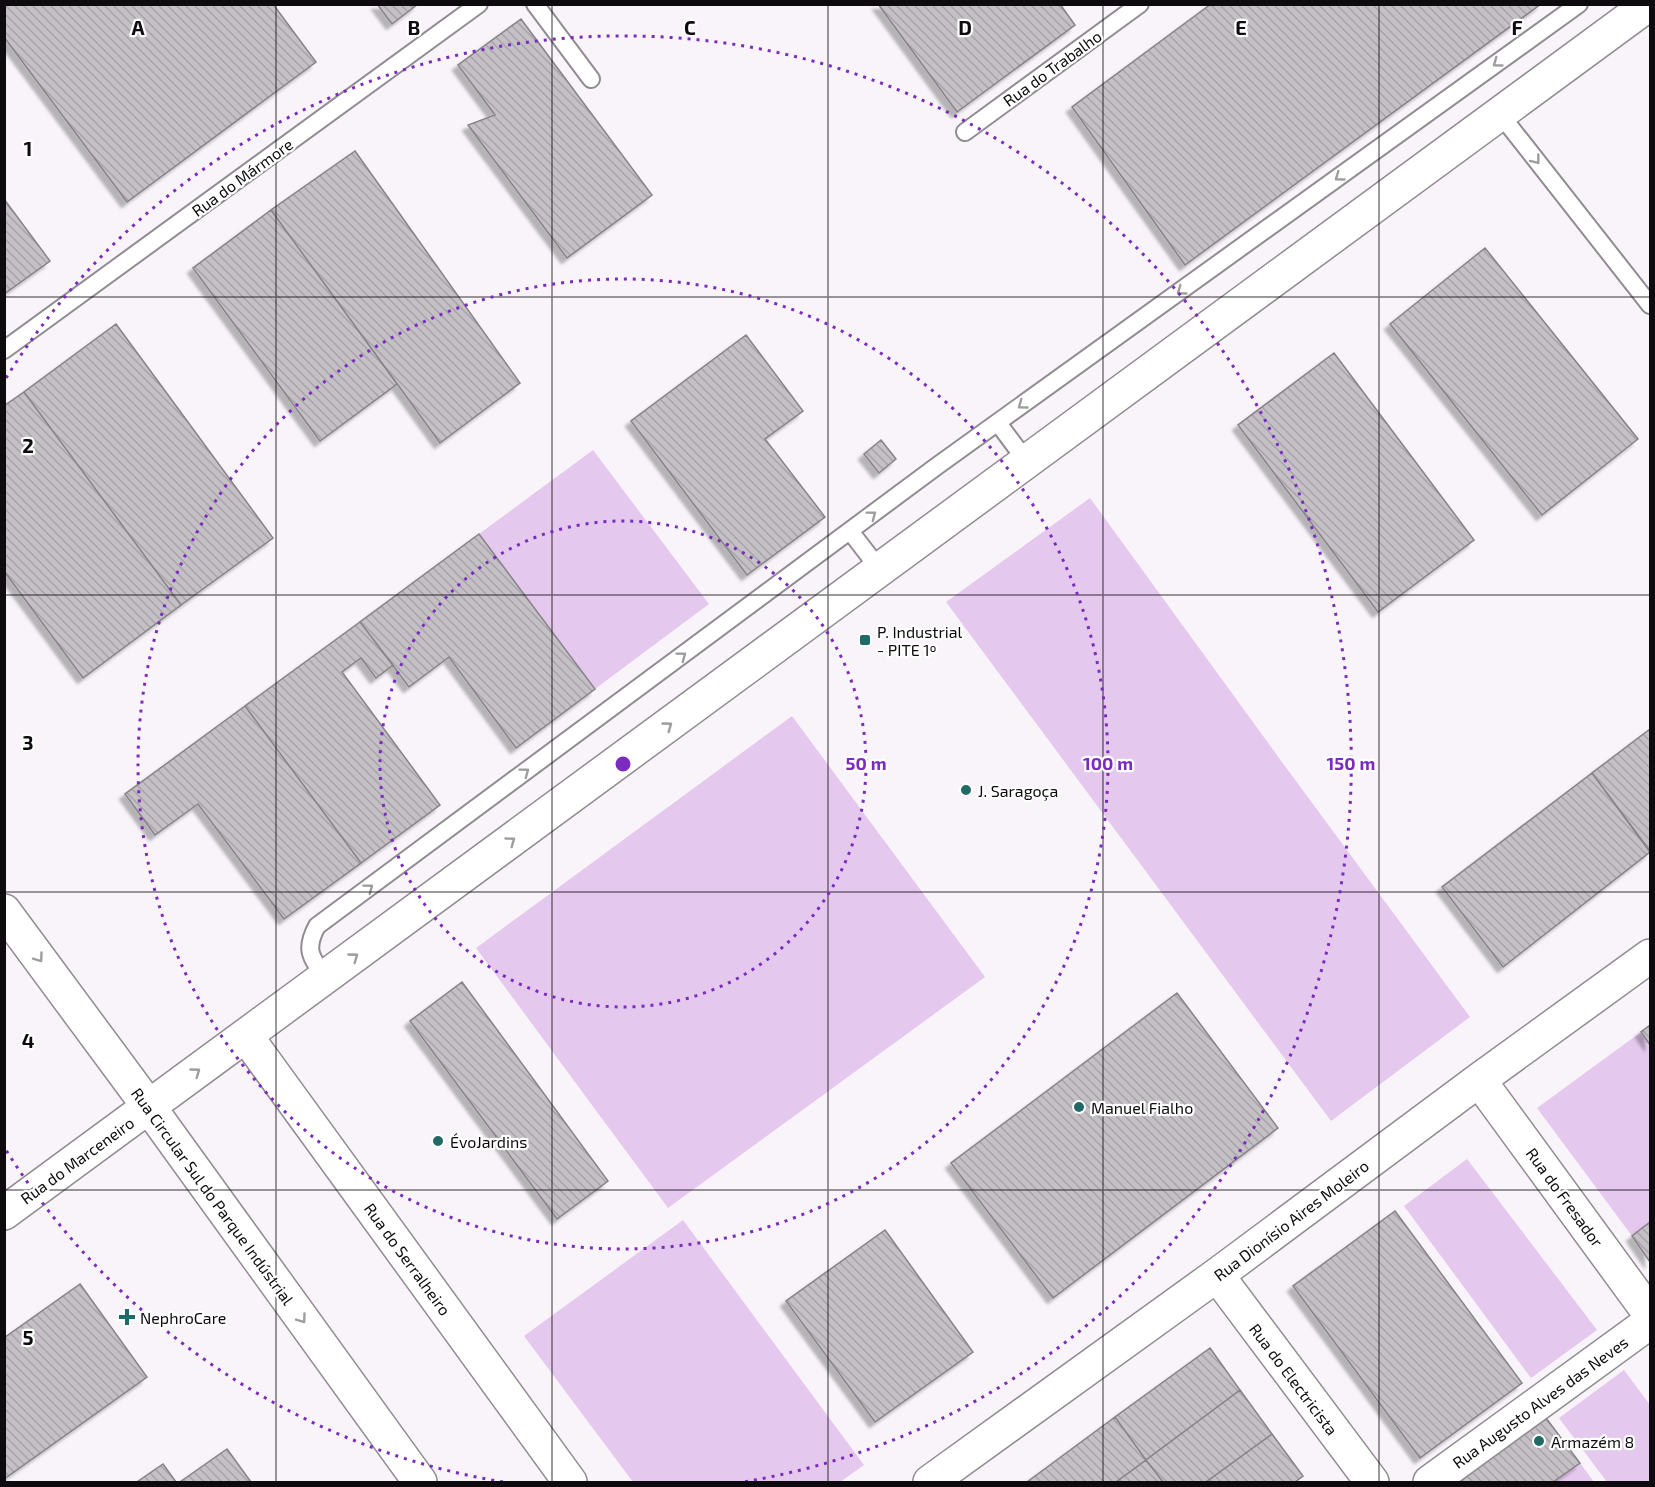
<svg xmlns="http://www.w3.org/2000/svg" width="1655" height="1487" font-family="'Exo 2',sans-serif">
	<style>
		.green { fill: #e5c8ee }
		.building { fill: url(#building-back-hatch); stroke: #878388; stroke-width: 1.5; filter: url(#shadow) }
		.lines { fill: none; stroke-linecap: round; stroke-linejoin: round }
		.service-casing { stroke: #908c91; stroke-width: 20 }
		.minor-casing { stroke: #908c91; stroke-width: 36 }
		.service { stroke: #fff; stroke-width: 16 }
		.minor { stroke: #fff; stroke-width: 33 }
		.oneway { stroke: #9e9d9e }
		.grid { fill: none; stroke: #0d0b0d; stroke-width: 1.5; stroke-opacity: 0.55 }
		.ring { fill: none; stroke: #7b2cbf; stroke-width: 3; stroke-dasharray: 3 6 }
		.poi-dot { fill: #1f6a67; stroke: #fff; stroke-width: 2 }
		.labels { text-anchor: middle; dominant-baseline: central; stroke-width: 4.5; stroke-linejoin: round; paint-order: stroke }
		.street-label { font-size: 16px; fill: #0d0b0d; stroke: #fff }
		.poi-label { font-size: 16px; fill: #0d0b0d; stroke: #fff; text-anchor: start }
		.grid-label { font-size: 20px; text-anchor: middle; font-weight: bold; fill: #0d0b0d; stroke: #fff; stroke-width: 4.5; stroke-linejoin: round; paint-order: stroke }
		.centre { fill: #7b2cbf; stroke: #fff; stroke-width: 3 }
		.ring-label { font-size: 18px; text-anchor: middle; font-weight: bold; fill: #7b2cbf; stroke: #fff; stroke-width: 4.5; stroke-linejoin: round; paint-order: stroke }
	</style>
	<defs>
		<pattern id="building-back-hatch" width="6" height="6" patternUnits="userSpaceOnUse" patternTransform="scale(1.5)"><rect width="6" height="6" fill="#c4c0c5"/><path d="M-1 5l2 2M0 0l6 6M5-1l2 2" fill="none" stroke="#a7a4a8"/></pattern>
		<filter id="shadow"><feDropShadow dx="-5.5" dy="5.5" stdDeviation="1.5" flood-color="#0004"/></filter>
	</defs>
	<rect width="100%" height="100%" fill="#f8f4fa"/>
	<path class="green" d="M593,450l116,154 -114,85 -116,-155z
		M1090,498l189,260 191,259 -139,104 -385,-519z
		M792,716l193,261 -317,231 -192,-260z
		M1641,1032l9,13v177l-18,14 -95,-128z
		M1467,1159l130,171 -66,48 -127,-172z
		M683,1220l181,245 -24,17h-207l-109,-146z
		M1624,1370l26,35v77h-43l-48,-64z
		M1580,1463l14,19h-41z"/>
	<path class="building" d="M4,4h269l43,58 -189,140 -123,-165z
		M377,4h41l-26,20z
		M878,4h182l15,21 -118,87z
		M1211,4h330l-356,261 -113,-158z
		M521,19l131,176 -85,63 -99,-133 27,-10 -37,-50z
		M355,151l165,232 -80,60 -169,-233z
		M4,199l46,62 -46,33z
		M271,210l126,174 -77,57 -127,-173z
		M1485,248l153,191 -96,76 -152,-191z
		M116,324l157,214 -92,67 -157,-213z
		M746,335l57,76 -38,28 60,78 -78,58 -116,-154z
		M1334,353l140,187 -96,72 -140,-187z
		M24,392l157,213 -98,73 -79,-107v-165z
		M881,440l15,19 -17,14 -15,-19z
		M479,534l116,155 -79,59 -67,-91 -40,30 -49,-65z
		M360,622l33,43 -17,13 -15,-20 -19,14 98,133 -79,58 -116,-157z
		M245,706l116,157 -77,56 -86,-115 -43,31 -30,-41z
		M1650,729v122l-58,-78z
		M1592,773l58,79 -147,115 -61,-80z
		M462,982l146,199 -51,38 -147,-198z
		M1177,993l101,135 -225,170 -102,-135z
		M1650,1025v20l-9,-13z
		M1395,1211l127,172 -102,75 -127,-172z
		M1650,1222v40l-18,-26z
		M885,1230l88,122 -98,70 -89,-121z
		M80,1284l67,93 -143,102v-141z
		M1210,1348l30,42 -94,70 -31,-43z
		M1240,1390l32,44 -66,48h-43l-17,-22z
		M1115,1417l31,43 -30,22h-89z
		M1546,1418l34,45 -27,19h-94z
		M1272,1434l31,42 -8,6h-89z
		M227,1449l24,33h-71z
		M1146,1460l17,22h-47z
		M163,1464l13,18h-39z"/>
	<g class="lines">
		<defs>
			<path id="service" d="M535,4l56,75
				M1500,114l150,191
				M965,132l175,-128
				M4,350l475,-346
				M998,423l29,39
				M850,531l30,39
				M326,978c-15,-20 -22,-28 -9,-52l620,-460 642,-462"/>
			<path id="minor" d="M4,911l145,196 271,375
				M246,1036l324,446
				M1479,1080l171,234
				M4,1213l1645,-1209
				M1217,1275l155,207
				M930,1482l287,-207 262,-195 171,-124
				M1430,1482l220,-160"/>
		</defs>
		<use href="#service" class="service-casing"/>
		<use href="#minor" class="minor-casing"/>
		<use href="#service" class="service"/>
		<use href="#minor" class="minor"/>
	</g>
	<defs><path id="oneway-chevron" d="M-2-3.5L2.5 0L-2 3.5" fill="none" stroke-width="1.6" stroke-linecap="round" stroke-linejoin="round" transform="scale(1.5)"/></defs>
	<g class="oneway">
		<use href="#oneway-chevron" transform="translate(1497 63) rotate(144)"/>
		<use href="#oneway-chevron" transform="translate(1536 160) rotate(52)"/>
		<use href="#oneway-chevron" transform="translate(1339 177) rotate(144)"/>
		<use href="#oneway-chevron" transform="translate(1181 291) rotate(144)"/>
		<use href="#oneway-chevron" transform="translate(1022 405) rotate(144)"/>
		<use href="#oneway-chevron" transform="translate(872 515) rotate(-37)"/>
		<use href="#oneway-chevron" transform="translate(682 656) rotate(-37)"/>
		<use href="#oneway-chevron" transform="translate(668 726) rotate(-36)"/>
		<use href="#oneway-chevron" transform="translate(525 772) rotate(-37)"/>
		<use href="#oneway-chevron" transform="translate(511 841) rotate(-36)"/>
		<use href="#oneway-chevron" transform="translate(369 888) rotate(-37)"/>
		<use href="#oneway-chevron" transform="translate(354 957) rotate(-36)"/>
		<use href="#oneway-chevron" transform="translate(39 958) rotate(54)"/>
		<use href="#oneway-chevron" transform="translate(196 1072) rotate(-36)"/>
		<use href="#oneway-chevron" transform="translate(302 1319) rotate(54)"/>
	</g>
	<path class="grid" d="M276,4v1478M552,4v1478M828,4v1478M1103,4v1478M1379,4v1478M4,297h1646M4,595h1646M4,892h1646M4,1190h1646"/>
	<g class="ring">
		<circle cx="623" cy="764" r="243"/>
		<circle cx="623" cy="764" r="485"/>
		<path d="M503 1482A728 728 0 0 1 6 1150M6 378A728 728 0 1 1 743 1482"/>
	</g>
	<g class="poi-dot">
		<rect x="859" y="634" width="12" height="12" rx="3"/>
		<circle cx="966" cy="790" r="6"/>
		<circle cx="1079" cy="1107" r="6"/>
		<circle cx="438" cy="1141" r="6"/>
		<path d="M124 1308h6v6h6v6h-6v6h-6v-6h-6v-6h6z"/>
		<circle cx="1539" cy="1441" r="6"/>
	</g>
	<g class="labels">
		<g class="street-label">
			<text transform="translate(1052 68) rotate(-36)">Rua do Trabalho</text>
			<text transform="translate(242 177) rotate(-36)">Rua do Mármore</text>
			<text transform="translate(77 1160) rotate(-36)">Rua do Marceneiro</text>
			<text transform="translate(213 1196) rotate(54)">Rua Circular Sul do Parque Indústrial</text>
			<text transform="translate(1565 1197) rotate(54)">Rua do Fresador</text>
			<text transform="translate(1291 1220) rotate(-37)">Rua Dionísio Aires Moleiro</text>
			<text transform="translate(408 1259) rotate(54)">Rua do Serralheiro</text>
			<text transform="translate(1294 1379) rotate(53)">Rua do Electricista</text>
			<text transform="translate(1540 1402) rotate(-36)">Rua Augusto Alves das Neves</text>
		</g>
		<g class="poi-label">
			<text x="877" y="631">P. Industrial<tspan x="877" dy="18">- PITE 1º</tspan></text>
			<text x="978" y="790">J. Saragoça</text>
			<text x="1091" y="1107">Manuel Fialho</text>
			<text x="450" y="1141">ÉvoJardins</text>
			<text x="140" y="1317">NephroCare</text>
			<text x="1551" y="1441">Armazém 8</text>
		</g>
	</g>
	<g class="grid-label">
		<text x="138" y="35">A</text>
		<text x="414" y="35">B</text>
		<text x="690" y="35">C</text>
		<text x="965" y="35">D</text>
		<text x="1241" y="35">E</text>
		<text x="1517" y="35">F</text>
		<text x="28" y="156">1</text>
		<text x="28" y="453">2</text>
		<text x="28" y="750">3</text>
		<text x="28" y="1048">4</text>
		<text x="28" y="1345">5</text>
	</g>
	<circle cx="623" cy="764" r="9" class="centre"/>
	<g class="ring-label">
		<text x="866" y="770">50 m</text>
		<text x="1108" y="770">100 m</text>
		<text x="1351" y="770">150 m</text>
	</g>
	<rect width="1655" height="1487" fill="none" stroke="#0d0b0d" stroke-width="12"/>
</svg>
